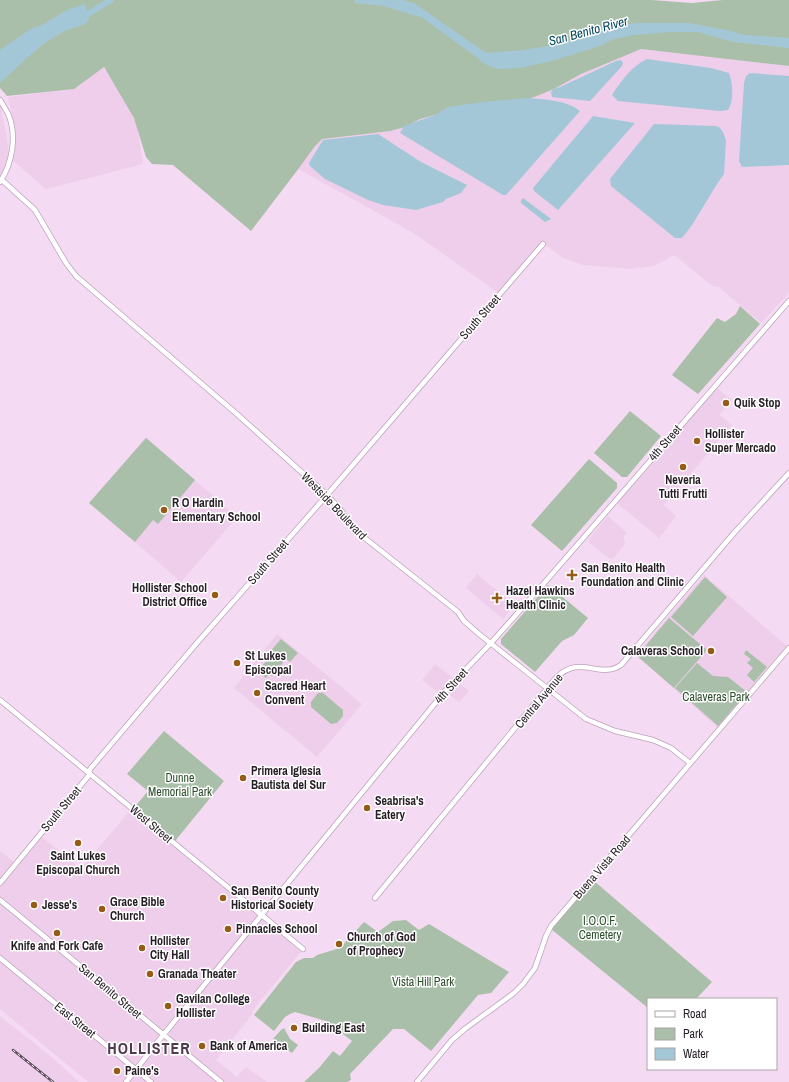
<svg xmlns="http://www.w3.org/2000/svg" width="789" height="1082" font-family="'Archivo Narrow',sans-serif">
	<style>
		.built { fill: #eeceeb }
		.green { fill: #aabfa9 }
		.water { fill: #a4c7d8 }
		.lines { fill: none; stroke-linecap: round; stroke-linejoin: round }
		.river { stroke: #a4c7d8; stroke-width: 6 }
		.secondary-casing { stroke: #bba3b9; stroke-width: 6 }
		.secondary { stroke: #fff; stroke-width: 4.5 }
		.rail-casing { stroke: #594c58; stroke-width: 2.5 }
		.rail { stroke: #fff; stroke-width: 1; stroke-dasharray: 3; stroke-linecap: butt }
		.poi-dot { fill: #945c17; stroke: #fff; stroke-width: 1.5 }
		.labels { text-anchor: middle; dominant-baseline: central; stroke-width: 3; stroke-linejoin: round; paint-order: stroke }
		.street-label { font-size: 12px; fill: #261d25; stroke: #fff }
		.poi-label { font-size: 12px; font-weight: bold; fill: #261d25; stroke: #fff; text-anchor: start }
		.park-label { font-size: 12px; fill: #294d28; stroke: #fff }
		.water-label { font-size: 13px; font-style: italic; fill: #00475f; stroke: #fff }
		.district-label { font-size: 16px; font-weight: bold; letter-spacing: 1px; fill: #503b4e; stroke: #fff }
	</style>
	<rect width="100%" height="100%" fill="#f4daf2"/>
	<path class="built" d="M640,49l149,17v227l-28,30 -42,-36 -6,-1 -39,-31 -20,11 -25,3 -46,-4 -20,-7 -20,-15 -43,51 -88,-62 -119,-66 20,-29z
		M103,67l33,51 7,46 -97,25 -34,-29 4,-24 -8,-39 66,-8z
		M0,102l7,37 2,17 -4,13 -5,8z
		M717,388l15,12 -13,15 13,10 -68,80 12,11 -17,22 -42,-35 47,-52 6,-10z
		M146,437l91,80 -56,65 -91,-79z
		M608,516l19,17 -3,3v3l1,5 -12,15h-3l-21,-17v-3z
		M477,574l38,31 -12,14 -37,-31z
		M704,575l83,71 -69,82 -82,-73z
		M277,634l85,70 -45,53 -83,-69z
		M435,664l18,14 -13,16 -18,-14z
		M455,683l5,1 9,7 -10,11 -12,-9z
		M132,808l171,141 -51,62 1,2 -37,47 21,17 9,-10 21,15h-179l-88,-73v-122l42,-50 39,32z
		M0,851l14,11 -14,17z
		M0,1016l54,43 25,23h-79z"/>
	<path class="green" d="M0,0h651l41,3 31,-3h66v66l-148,-17 -60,25 -27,15 -25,10 -72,10 -37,10 -15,8 -15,4 -68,8 -7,7 -19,26 -45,59 -78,-66 -21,-1 -6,-7 -12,-39 -30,-51 -30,22 -67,7 -7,-8z
		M740,306l20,18 -62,70 -26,-19 45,-57 8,4 11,-8z
		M630,411l31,25 -34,41h-5l-28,-24z
		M146,438l49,42 -37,44 -5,-4 -18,22 -46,-39z
		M589,459l28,24v5l-55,63 -31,-26z
		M705,577l22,20 -34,39 -22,-19z
		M548,585l40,33 -14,17 -12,6 -27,31 -34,-28v-5z
		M669,618l38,32 -33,38 -37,-32z
		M281,639l17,14 -8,9 -4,-3 -14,17 -3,-2 -3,4 -6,-5 3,-4 -2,-2 10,-11 -3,-2z
		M746,650l21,17 -13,15 -7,-7 6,-7 -6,-5 4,-4 -7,-5z
		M697,663l16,13 15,1 19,15 -29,34 -43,-38z
		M318,693h5l20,17v6l-6,7 -6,1 -20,-17v-5z
		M164,731l60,50 -49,60 -41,-33 14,-17 -21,-17z
		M594,881l118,101 -16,17h-48v9l-97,-79z
		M406,920l13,10 10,-6 80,48 -18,21 -13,2 -47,56 -27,-22h-11l-43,45 1,6 -4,2h-43l15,-14 14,-17 7,5 12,-15 -26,-20 -31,-9 -5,2 -5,3 -11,14 -20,-16 42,-53 8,-4h9l4,-3 23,-7 24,-26 14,10 15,-11z
		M284,1028l6,11 8,6 -6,8 -19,-14 8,-9z"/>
	<path class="water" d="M355,0h48l11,3 72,50 37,-3 37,-6 44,-15 31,-6h54l42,8 13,4 45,3v10l-55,-6 -37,-10h-27l-36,3 -20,4 -12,6 -18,6 -32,10 -33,7 -22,1 -10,-4 -64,-47 -39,-12 -29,-3z
		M85,4l4,16c-5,7 -16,7 -24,11 -25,12 -45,34 -65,52v-33l32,-22 8,-2 29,-17z
		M647,59l64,9 18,5c4,10 5,28 -1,37l-8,1 -102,-10 -6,-6c8,-13 20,-29 35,-36z
		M620,60l3,2 -1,4 -32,35 -38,-4 -1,-5 2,-3 7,-2 56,-26z
		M750,73l39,3v89l-47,2 -3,-6 5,-78 2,-7z
		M527,98c17,1 39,2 53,13l-74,84h-3l-103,-62 4,-7 31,-11 13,-8 35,-5z
		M593,116l42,7 -77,87 -24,-19 -1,-3z
		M654,124l62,2 3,1 4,5 3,9 -2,33 -7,10 -25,41 -10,13h-7l-64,-52 -1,-7z
		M378,134l43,28 46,23 -6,8 -15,6 -3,3 -27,8 -33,-5 -15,-5 -43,-21 -15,-13 -1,-3 14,-23z
		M523,198l28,21 -6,3 -24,-19v-3z"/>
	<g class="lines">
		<path class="river" d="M83,19l5,-5 23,-14"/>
		<defs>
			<path id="secondary" d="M0,100c3,5 7,11 9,16 8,21 3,48 -9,66
				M2,180l33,30 31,53 10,13 162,139 89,80 13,14 16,22 102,81 6,9 15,13 107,85 29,12 38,9 18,8 19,15
				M0,700l303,249
				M0,883l90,-109 -1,-3 2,-3 105,-124 131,-149 216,-251
				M375,898l181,-220c24,-25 43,2 65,-13l113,-132 55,-60
				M0,900l221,182
				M0,958l151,124
				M126,1082l38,-48 282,-344 44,-46 49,-55 250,-288
				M417,1082l35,-42 14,-12 48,-35 9,-9 12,-16 11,-32 5,-10 238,-278"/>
		</defs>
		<use href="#secondary" class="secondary-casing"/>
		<use href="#secondary" class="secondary"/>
		<defs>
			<path id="rail" d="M13,1050l40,32"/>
		</defs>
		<use href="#rail" class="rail-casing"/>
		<use href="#rail" class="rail"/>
	</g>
	<g class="poi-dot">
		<circle cx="726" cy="403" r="4"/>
		<circle cx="697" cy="441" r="4"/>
		<circle cx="683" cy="467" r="4"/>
		<circle cx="164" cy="510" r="4"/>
		<path d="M570 569h4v4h4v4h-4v4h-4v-4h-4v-4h4z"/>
		<circle cx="215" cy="595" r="4"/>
		<path d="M495 592h4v4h4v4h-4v4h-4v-4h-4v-4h4z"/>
		<circle cx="711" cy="651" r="4"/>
		<circle cx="237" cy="663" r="4"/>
		<circle cx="257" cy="693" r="4"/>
		<circle cx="243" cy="778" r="4"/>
		<circle cx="367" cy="808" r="4"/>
		<circle cx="78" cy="843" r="4"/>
		<circle cx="223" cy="898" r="4"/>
		<circle cx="34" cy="905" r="4"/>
		<circle cx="102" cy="909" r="4"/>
		<circle cx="228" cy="929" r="4"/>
		<circle cx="57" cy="933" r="4"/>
		<circle cx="339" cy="944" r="4"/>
		<circle cx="142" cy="948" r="4"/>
		<circle cx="150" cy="974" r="4"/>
		<circle cx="168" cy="1006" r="4"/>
		<circle cx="294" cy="1028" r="4"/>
		<circle cx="202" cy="1046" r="4"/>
		<circle cx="117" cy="1071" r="4"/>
	</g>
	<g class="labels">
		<g class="street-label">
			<text transform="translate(480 317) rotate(-49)">South Street</text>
			<text transform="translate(665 443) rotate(-49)">4th Street</text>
			<text transform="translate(334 506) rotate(46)">Westside Boulevard</text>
			<text transform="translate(268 562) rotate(-49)">South Street</text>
			<text transform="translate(451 686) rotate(-48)">4th Street</text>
			<text transform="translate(539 701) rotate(-50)">Central Avenue</text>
			<text transform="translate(61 809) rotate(-50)">South Street</text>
			<text transform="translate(151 824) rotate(40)">West Street</text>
			<text transform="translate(602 867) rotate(-49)">Buena Vista Road</text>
			<text transform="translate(110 991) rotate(40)">San Benito Street</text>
			<text transform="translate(75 1020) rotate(39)">East Street</text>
		</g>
		<g class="poi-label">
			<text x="734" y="403">Quik Stop</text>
			<text x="705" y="434">Hollister<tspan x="705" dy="14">Super Mercado</tspan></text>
			<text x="683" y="480" text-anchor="middle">Neveria<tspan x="683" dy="14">Tutti Frutti</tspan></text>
			<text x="172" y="503">R O Hardin<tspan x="172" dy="14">Elementary School</tspan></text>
			<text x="581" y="568">San Benito Health<tspan x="581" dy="14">Foundation and Clinic</tspan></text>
			<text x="207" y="588" text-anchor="end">Hollister School<tspan x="207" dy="14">District Office</tspan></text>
			<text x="506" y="591">Hazel Hawkins<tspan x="506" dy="14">Health Clinic</tspan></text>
			<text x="703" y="651" text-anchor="end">Calaveras School</text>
			<text x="245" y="656">St Lukes<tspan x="245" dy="14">Episcopal</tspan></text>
			<text x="265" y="686">Sacred Heart<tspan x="265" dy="14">Convent</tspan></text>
			<text x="251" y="771">Primera Iglesia<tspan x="251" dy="14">Bautista del Sur</tspan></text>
			<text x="375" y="801">Seabrisa's<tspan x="375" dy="14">Eatery</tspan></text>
			<text x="78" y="856" text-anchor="middle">Saint Lukes<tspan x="78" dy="14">Episcopal Church</tspan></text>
			<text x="231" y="891">San Benito County<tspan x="231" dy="14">Historical Society</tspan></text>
			<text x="110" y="902">Grace Bible<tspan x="110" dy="14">Church</tspan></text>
			<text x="42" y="905">Jesse's</text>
			<text x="236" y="929">Pinnacles School</text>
			<text x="347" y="937">Church of God<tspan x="347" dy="14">of Prophecy</tspan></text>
			<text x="150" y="941">Hollister<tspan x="150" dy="14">City Hall</tspan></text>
			<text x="57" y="946" text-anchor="middle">Knife and Fork Cafe</text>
			<text x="158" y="974">Granada Theater</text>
			<text x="176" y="999">Gavilan College<tspan x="176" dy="14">Hollister</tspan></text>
			<text x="302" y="1028">Building East</text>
			<text x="210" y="1046">Bank of America</text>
			<text x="125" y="1071">Paine's</text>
		</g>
		<g class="park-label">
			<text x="716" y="697">Calaveras Park</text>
			<text x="180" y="778">Dunne<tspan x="180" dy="14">Memorial Park</tspan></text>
			<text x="600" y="921">I.O.O.F.<tspan x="600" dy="14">Cemetery</tspan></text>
			<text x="423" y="982">Vista Hill Park</text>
		</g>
		<g class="water-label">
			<text transform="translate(588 31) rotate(-15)">San Benito River</text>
		</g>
		<g class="district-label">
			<text x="149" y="1048">HOLLISTER</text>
		</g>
	</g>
	<rect x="647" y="998" width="130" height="72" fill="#ffffff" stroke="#a8a5a8"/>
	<rect x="655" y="1011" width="20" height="6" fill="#ffffff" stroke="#a8a5a8"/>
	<text x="683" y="1018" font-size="12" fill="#261d25">Road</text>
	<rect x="655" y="1028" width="20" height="12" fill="#aabfa9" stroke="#a8a5a8"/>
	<text x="683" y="1038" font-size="12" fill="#261d25">Park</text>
	<rect x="655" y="1048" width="20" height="12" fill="#a4c7d8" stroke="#a8a5a8"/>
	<text x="683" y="1058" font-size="12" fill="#261d25">Water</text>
</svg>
